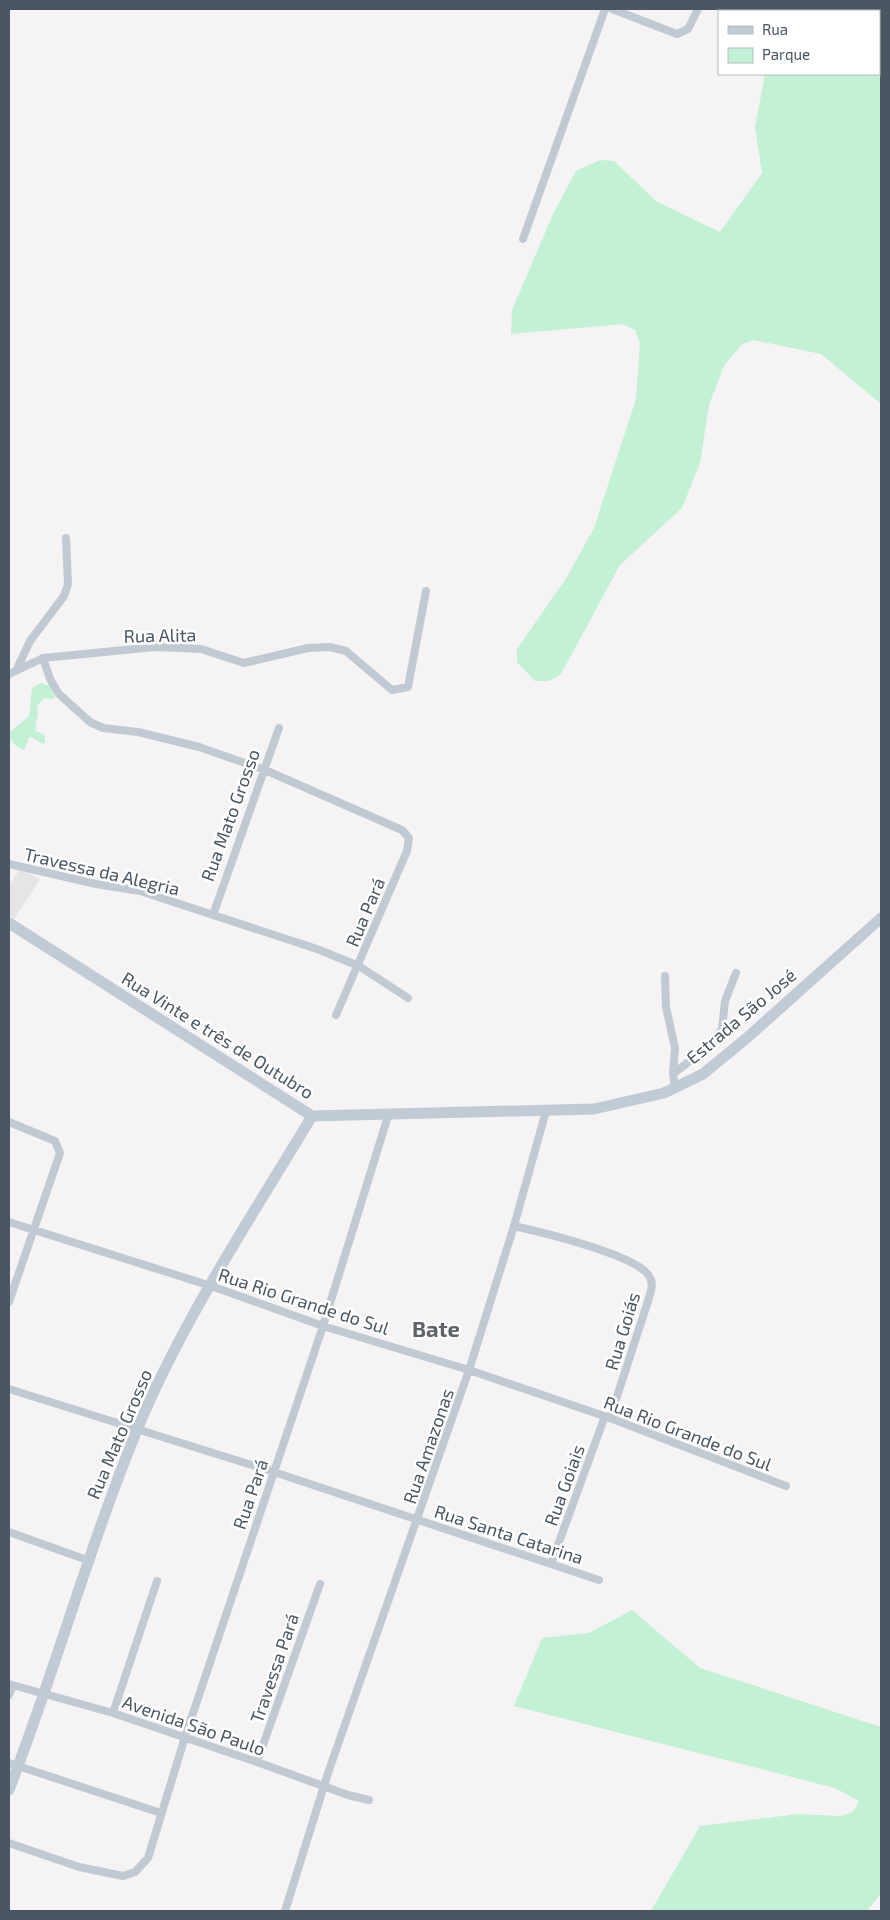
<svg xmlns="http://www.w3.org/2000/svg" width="890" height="1920" font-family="'Exo 2',sans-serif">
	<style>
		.education { fill: #e6e4e5 }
		.green { fill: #c3f1d5 }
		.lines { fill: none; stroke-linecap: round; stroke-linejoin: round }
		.street { stroke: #c1cad2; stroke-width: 8 }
		.secondary { stroke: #c1cbd6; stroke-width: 11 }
		.labels { text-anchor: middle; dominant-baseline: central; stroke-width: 5; stroke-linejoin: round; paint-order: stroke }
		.street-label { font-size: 18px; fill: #4a5661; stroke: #fff }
		.district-label { font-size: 22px; font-weight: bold; fill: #5f6368; stroke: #fff }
	</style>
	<rect width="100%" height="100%" fill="#f5f3f3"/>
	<path class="education" d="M20,869l20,10 -26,40 -5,-4v-30z"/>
	<path class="green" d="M777,9h104v395l-60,-50 -68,-14 -12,5 -17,21 -15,39 -9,58 -18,45 -62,57 -59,109 -12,7h-14l-18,-19v-13l50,-72 27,-49 42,-129 4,-56 -5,-13 -12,-6 -112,10 1,-24 41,-96 23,-43 24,-11 14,1 42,40 64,31 42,-59 -7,-46 10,-53h114v-63h-103z
		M41,683l9,3 5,10 -2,3 -9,-1 -7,8c3,9 -3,16 -1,25l9,4v7l-2,2 -11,-7 -3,1 -5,12c-7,-2 -15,-9 -15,-17l20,-17 3,-28z
		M632,1610l68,58 181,59v166l-14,18h-216l49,-85 98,-12 42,2 13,-4 6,-11 -24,-13 -321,-82 28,-68 47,-5z"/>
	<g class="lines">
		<path class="street" d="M612,9l65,25 11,-5 10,-20
			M523,239l82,-230
			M43,658l7,21 9,15 31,28 13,6 35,4 61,15 66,23 137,60 7,8 -2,13 -71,164
			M17,669l13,-28 34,-45 4,-12 -2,-46
			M9,674l34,-16 112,-11 46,2 43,14 64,-15 22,-1 16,4 46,39 16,-3 18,-96
			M9,864l87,20 44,7 177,58 42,17 49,32
			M213,915l66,-187
			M665,976l1,31 9,41 -2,26
			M675,1088l-2,-14 35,-27 14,-18 3,-28 11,-28
			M9,1122l46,19 5,12 -51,149
			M9,1222l202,64 112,40 146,44 141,48 176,68
			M514,1226c27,6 123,29 135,50 5,7 2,15 0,22l-39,120
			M9,1389l265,83 325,108
			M9,1532l78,28
			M551,1564l54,-148
			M9,1684l104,29 144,49 91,33 21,5
			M9,1695l4,-9
			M113,1713l44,-132
			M257,1762l63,-178
			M9,1763l152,50
			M9,1843l70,24 44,9 12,-4 13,-14 37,-121 138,-411 66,-213
			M285,1911l43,-138 141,-403 45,-144 32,-115"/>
		<path class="secondary" d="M9,923l303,193 282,-7 70,-16 39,-19 45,-37 133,-119
			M9,1790c46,-119 80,-243 128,-360 46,-111 114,-212 175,-314"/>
	</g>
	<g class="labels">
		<g class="street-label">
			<text transform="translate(160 635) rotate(-1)">Rua Alita</text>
			<text transform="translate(230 815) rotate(-70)">Rua Mato Grosso</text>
			<text transform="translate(102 871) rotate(13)">Travessa da Alegria</text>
			<text transform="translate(365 912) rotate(-67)">Rua Pará</text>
			<text transform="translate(741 1016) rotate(-40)">Estrada São José</text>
			<text transform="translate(218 1035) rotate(32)">Rua Vinte e três de Outubro</text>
			<text transform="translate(304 1301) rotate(18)">Rua Rio Grande do Sul</text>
			<text transform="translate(622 1331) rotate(-73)">Rua Goiás</text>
			<text transform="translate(688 1433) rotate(21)">Rua Rio Grande do Sul</text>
			<text transform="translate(119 1434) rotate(-67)">Rua Mato Grosso</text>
			<text transform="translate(428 1446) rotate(-71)">Rua Amazonas</text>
			<text transform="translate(564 1485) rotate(-70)">Rua Goiais</text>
			<text transform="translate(250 1494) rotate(-71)">Rua Pará</text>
			<text transform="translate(509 1534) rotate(18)">Rua Santa Catarina</text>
			<text transform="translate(274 1668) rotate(-71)">Travessa Pará</text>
			<text transform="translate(194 1725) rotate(19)">Avenida São Paulo</text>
		</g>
		<g class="district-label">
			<text x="436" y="1328">Bate</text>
		</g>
	</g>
	<rect width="890" height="1920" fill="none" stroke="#4a5661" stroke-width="20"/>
	<rect x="718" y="10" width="162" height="65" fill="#ffffff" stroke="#b7bbc0"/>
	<rect x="728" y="26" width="25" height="8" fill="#c1cbd6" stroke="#b7bbc0"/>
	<text x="762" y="35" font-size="15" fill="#4a5661">Rua</text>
	<rect x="728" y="48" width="25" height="15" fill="#c3f1d5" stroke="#b7bbc0"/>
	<text x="762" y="60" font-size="15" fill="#4a5661">Parque</text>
</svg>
